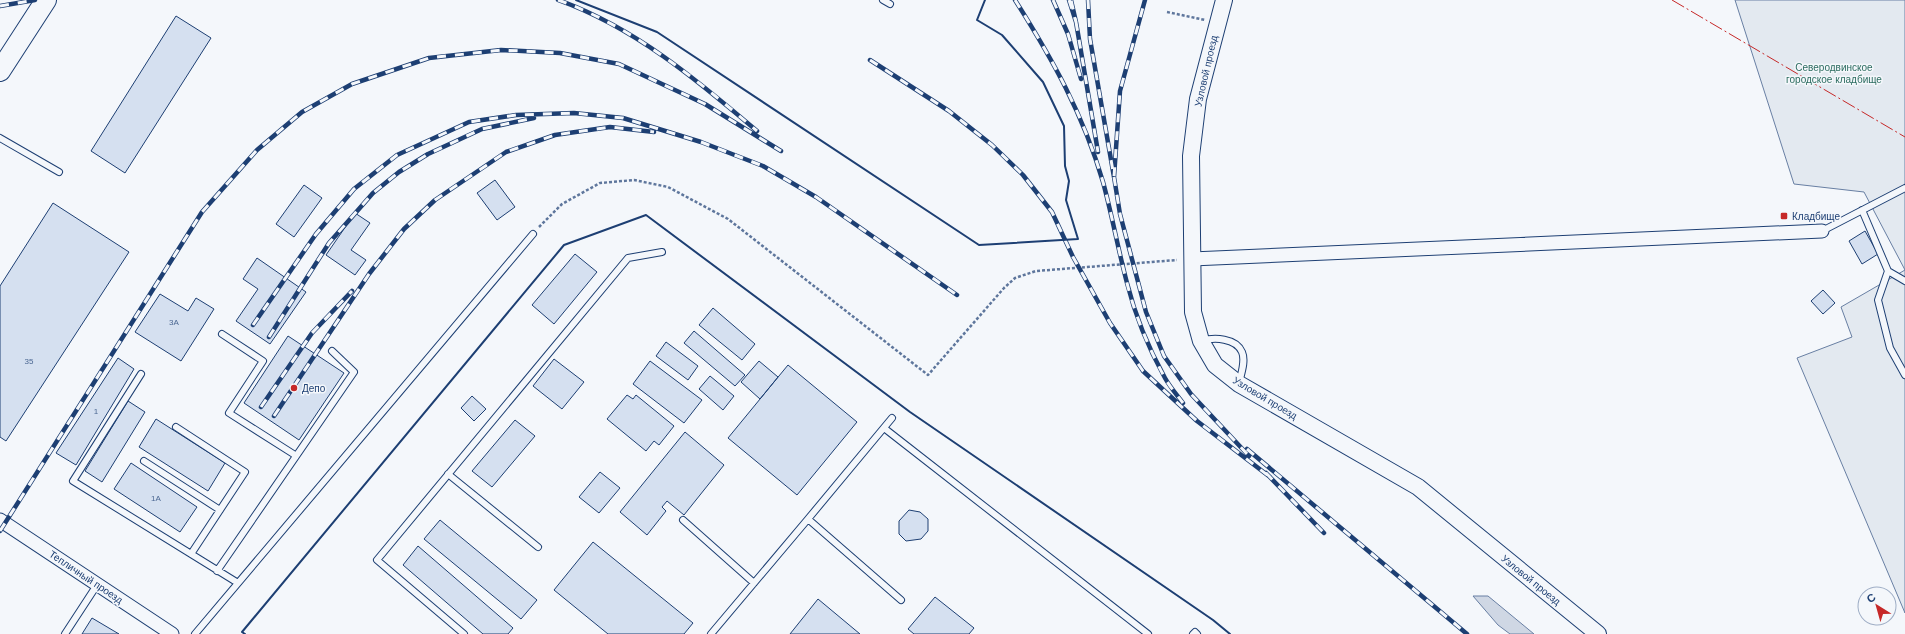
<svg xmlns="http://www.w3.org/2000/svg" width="1905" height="634" font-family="Helvetica,sans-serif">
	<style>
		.green { fill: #e3e9f0; stroke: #687fa3 }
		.water { fill: #cfd7e4; stroke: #687fa3 }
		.building { fill: #d5e0f0; stroke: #1d3f73 }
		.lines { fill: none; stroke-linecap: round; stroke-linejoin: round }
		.service-casing { stroke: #1d3f73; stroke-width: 8 }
		.minor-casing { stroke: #1d3f73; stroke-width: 15 }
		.tertiary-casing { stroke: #1d3f73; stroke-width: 18 }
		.primary-casing { stroke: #1d3f73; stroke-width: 22 }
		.path { stroke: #5e769c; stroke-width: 2.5; stroke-dasharray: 3 2; stroke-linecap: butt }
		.service { stroke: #f4f7fb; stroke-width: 6 }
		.minor { stroke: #f4f7fb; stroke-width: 13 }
		.tertiary { stroke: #f4f7fb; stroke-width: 16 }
		.primary { stroke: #f4f7fb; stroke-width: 20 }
		.rail-casing { stroke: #1d3f73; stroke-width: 4.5 }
		.rail { stroke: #f4f7fb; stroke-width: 3; stroke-dasharray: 9; stroke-linecap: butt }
		.wall { stroke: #1d3f73; stroke-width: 2 }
		.power { stroke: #c62828; stroke-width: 1; stroke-dasharray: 14 3 2 3; stroke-linecap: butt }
		.poi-dot { fill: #c62828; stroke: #f4f7fb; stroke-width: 1.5 }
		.labels { text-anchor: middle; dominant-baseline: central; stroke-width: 3; stroke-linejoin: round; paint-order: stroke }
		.number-label { font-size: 8px; fill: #4b6792 }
		.park-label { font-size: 10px; fill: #2c6c60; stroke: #f4f7fb }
		.street-label { font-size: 10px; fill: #1d3f73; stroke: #f4f7fb }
		.poi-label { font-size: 10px; fill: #1d3f73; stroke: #f4f7fb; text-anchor: start }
	</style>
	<rect width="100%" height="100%" fill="#f4f7fb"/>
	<path class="green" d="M1735,0h170v613l-108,-255 55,-21 -11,-30 64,-37 -41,-78 -70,-8z"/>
	<path class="water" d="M1473,596h15l46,38h-24l-12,-9z"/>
	<path class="building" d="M176,16l35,22 -86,135 -34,-22z
		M495,180l20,27 -18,13 -20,-27z
		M304,185l18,13 -28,39 -18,-13z
		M53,203l76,49 -123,189 -6,-4v-151z
		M355,213l15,10 -19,27 15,10 -11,15 -29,-20z
		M1865,231l13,23 -16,10 -13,-23z
		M575,254l22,18 -43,52 -22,-19z
		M257,258l49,34 -36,52 -34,-23 22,-32 -15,-10z
		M1823,290l12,13 -12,11 -12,-13z
		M160,294l28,17 8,-13 18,11 -33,52 -46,-29z
		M713,308l42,36 -13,16 -43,-35z
		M694,331l51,44 -10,11 -51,-43z
		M288,336l56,37 -45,67 -55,-37z
		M666,342l32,24 -10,14 -32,-24z
		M118,358l16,11 -58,96 -20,-12z
		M554,359l30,23 -22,27 -29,-23z
		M650,361l52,39 -18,23 -51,-39z
		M759,361l19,16 -18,22 -19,-17z
		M788,365l69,57 -60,73 -69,-57z
		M710,376l24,20 -11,14 -24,-21z
		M627,395l6,4 3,-4 38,31 -15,19 -5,-4 -8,10 -39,-32z
		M472,396l14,13 -12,12 -13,-13z
		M128,401l17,11 -43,70 -17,-11z
		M156,419l69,44 -17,28 -69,-44z
		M515,420l20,16 -43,51 -20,-16z
		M685,432l39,33 -40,50 -17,-14 -5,6 4,4 -19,24 -27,-23z
		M131,463l66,44 -17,25 -66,-43z
		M600,472l20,16 -21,25 -20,-16z
		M909,510l11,2 8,7v12l-7,8 -15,2 -7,-7v-13z
		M440,520l97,80 -16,19 -97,-80z
		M593,542l100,81 -9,11h-76l-54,-44z
		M418,546l95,82 -5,6h-25l-80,-69z
		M935,597l39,31 -5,6h-55l-6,-5z
		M818,599l42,35h-70z
		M92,618l27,16h-37z"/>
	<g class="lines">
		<defs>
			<path id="service" d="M883,0l7,4
				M0,138l59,34
				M1862,210l26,61 17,10
				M1822,231l83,-43
				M1888,271l-10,29 12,48 15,27
				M222,334l41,27 -34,52 66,42
				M1202,341c12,-4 34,-3 40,11 4,9 -1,22 -3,31
				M141,374l-68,107 165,102
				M176,427l69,45 -54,82
				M884,428l264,206
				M144,461l76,49
				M448,474l90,73
				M808,519l84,-101
				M683,520l71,63
				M217,571l137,-199 -22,-21
				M65,634l32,-49
				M195,634l338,-400
				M464,634l-87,-74 251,-302 34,-6
				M711,634l97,-115 93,81
				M1193,634l2,-2 2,2"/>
			<path id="minor" d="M1192,259l630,-28
				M0,520l172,114"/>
			<path id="tertiary" d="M1224,0l-26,99 -7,57 2,156 8,29 14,24 24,19 179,103 180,147"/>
			<path id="primary" d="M0,71l46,-71"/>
		</defs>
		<use href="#service" class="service-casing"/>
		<use href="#minor" class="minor-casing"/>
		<use href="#tertiary" class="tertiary-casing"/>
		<use href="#primary" class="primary-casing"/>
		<path class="path" d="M1167,12l38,8
			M539,227l23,-23 38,-21 34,-3 34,7 60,32 200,156 76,-87 11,-10 21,-7 141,-11"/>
		<use href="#service" class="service"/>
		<use href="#minor" class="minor"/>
		<use href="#tertiary" class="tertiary"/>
		<use href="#primary" class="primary"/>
		<defs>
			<path id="rail" d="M558,0c76,27 139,80 199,131
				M1015,0c38,60 68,114 88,182 9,33 15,67 24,101 8,32 22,66 38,95 5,9 12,17 18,25
				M1053,0l15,34 13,45
				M1069,0l7,22 -5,-22
				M1088,0l2,39 24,138 6,-86 25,-91
				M0,6l35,-6
				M1076,22l22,130
				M870,60l79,51 43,34 31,30 29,37 21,45 37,66 33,48 54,50 73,56
				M1114,177l6,37 26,98 18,44 27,38 58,62
				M253,325l63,-91 38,-45 43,-34 72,-33 47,-7 58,-2 49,5 78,24 62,24 53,31 141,98
				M269,337l60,-94 44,-50 26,-21 29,-18 54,-25 52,-11
				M261,407l51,-74 40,-42
				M274,416l95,-142 35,-45 31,-29 71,-48 49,-17 55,-8 44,5
				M1247,449l220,185
				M1266,473l58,60
				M0,531l202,-319 55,-62 45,-38 50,-28 77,-26 72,-8 59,3 59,11 86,40 76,47"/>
		</defs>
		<use href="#rail" class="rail-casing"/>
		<use href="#rail" class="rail"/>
		<path class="wall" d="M576,0l81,32 322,213 99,-6 -12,-39 3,-19 -4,-15 -1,-40 -21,-44 -41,-47 -25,-15 8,-20
			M245,634l-3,-2 322,-387 82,-30 264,197 303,208 17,14"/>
		<path class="power" d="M1672,0l233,137"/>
	</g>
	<g class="poi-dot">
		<rect x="1780" y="212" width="8" height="8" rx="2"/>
		<circle cx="294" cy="388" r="4"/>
	</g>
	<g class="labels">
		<g class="number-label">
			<text x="174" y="322">3А</text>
			<text x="29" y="361">35</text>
			<text x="96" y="411">1</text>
			<text x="156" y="498">1А</text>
		</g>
		<g class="park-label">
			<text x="1834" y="67">Северодвинское<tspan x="1834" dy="12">городское кладбище</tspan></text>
		</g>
		<g class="street-label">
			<text transform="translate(1206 71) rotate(-77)">Узловой проезд</text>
			<text transform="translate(1265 398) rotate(31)">Узловой проезд</text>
			<text transform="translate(86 577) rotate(34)">Тепличный проезд</text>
			<text transform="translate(1531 580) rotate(39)">Узловой проезд</text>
		</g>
		<g class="poi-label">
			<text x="1792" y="216">Кладбище</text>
			<text x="302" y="388">Депо</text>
		</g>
	</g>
	<g transform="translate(1877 606) rotate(323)"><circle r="19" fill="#f4f7fb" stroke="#9eadc5"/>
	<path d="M0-3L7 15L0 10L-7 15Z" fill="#c62828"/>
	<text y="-6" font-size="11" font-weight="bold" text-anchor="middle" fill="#1d3f73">С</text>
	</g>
</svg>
